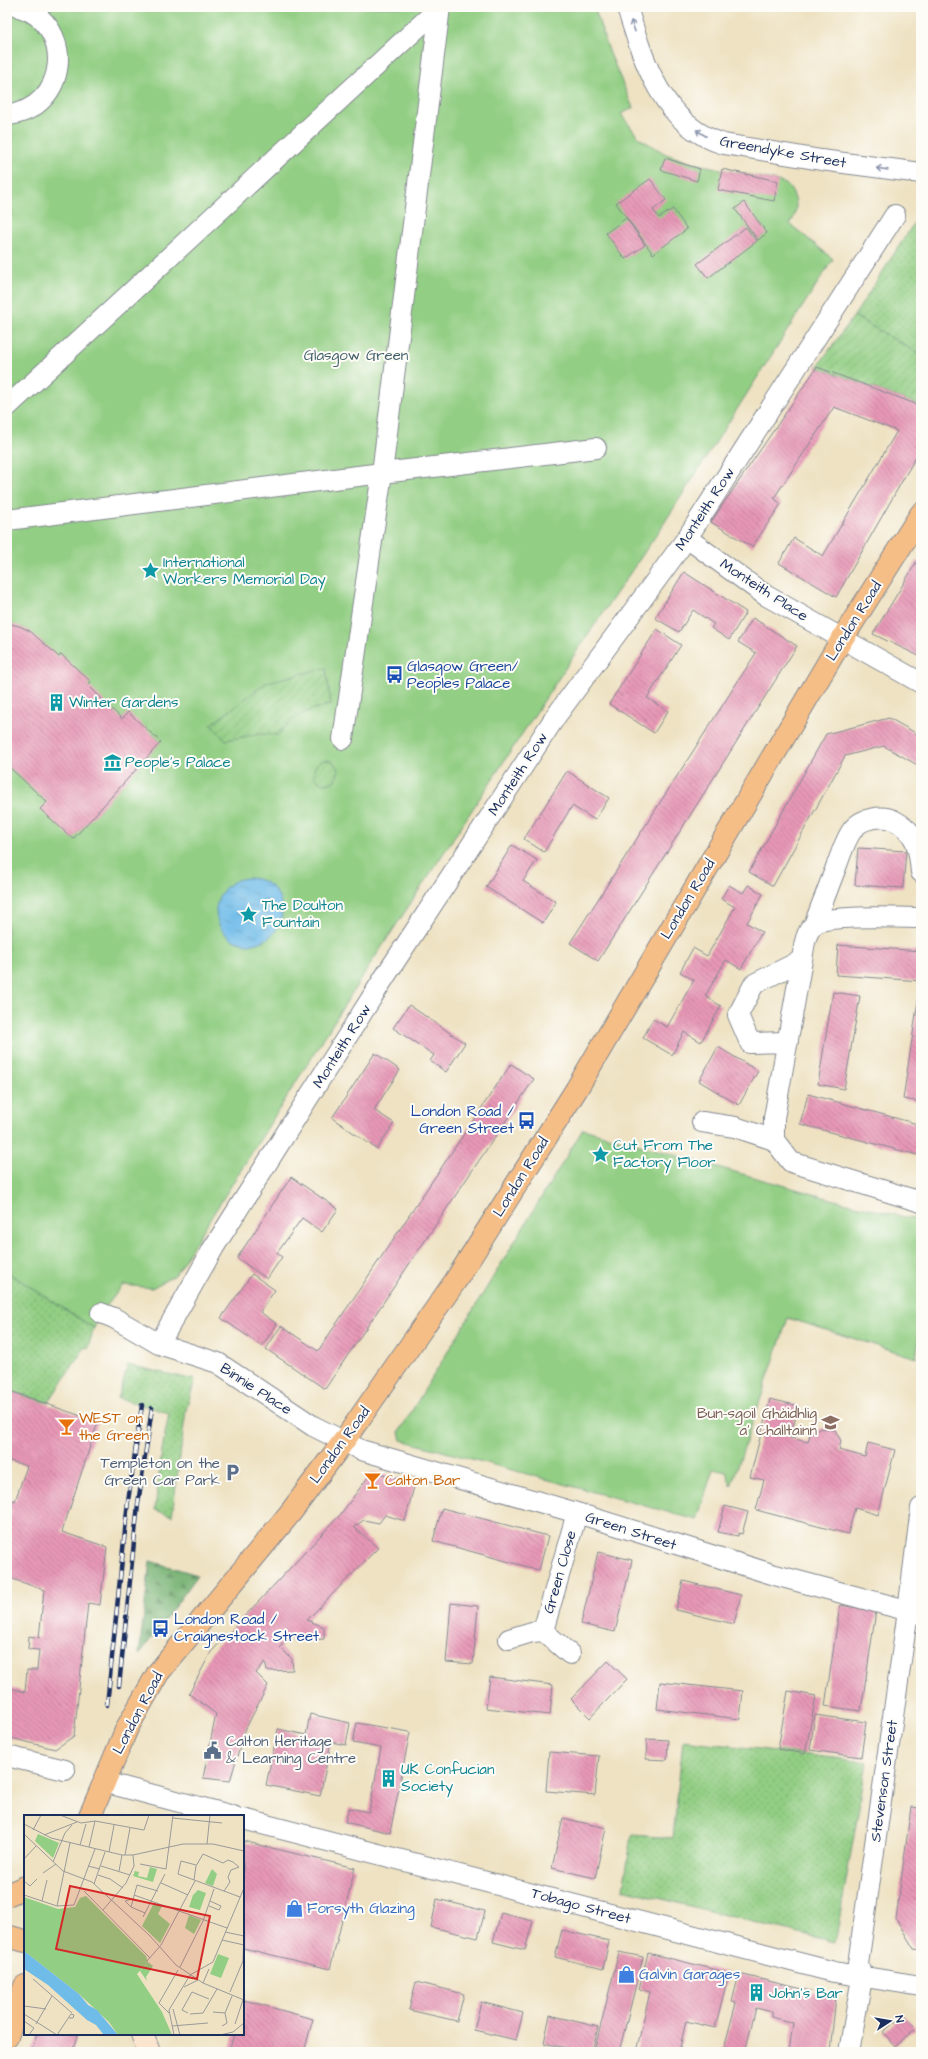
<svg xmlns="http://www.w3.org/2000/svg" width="928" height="2059" font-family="'Architects Daughter',sans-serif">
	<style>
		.grass { fill: url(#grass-dots); stroke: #567e70 }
		.forest { fill: url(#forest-firs); stroke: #487068 }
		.park { fill: #92ce83; stroke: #567e70 }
		.garden { fill: url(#garden-furrows); stroke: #567e70 }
		.water { fill: url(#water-ripples); stroke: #4676a4 }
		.building { fill: url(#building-back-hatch) }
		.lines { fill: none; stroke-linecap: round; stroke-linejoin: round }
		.street-casing { stroke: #848890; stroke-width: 22 }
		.secondary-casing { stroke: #848890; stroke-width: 24 }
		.primary-casing { stroke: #848890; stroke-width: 24 }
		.street { stroke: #fff; stroke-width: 20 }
		.secondary { stroke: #fbe5cf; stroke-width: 22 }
		.primary { stroke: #f6be87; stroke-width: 22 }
		.rail-casing { stroke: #1b2f5e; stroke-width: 4.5 }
		.rail { stroke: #fdfcf7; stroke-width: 3; stroke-dasharray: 9; stroke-linecap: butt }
		.oneway { stroke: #8d97ae }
		.labels { text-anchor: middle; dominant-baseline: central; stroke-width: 4; stroke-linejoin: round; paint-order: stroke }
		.street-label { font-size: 15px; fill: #1b2f5e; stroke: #fdfcf7 }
		.park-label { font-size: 15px; fill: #3f5f69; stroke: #fdfcf7 }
		.culture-label { font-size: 15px; fill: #0d838f; stroke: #fdfcf7; text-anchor: start }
		.transit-label { font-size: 15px; fill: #164399; stroke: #fdfcf7; text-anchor: start }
		.education-label { font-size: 15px; fill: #785e54; stroke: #fdfcf7; text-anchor: end }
		.food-label { font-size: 15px; fill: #c56008; stroke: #fdfcf7; text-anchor: start }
		.service-label { font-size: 15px; fill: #4e5e75; stroke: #fdfcf7; text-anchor: end }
		.shop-label { font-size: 15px; fill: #366cbe; stroke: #fdfcf7; text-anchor: start }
		.inset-road { fill: none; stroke: #9a9a9a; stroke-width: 1 }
		.view { fill: #d62828; fill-opacity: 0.15; stroke: #d62828; stroke-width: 2 }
		.inset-edge { fill: none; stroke: #1b2f5e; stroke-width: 2 }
	</style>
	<defs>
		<pattern id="grass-dots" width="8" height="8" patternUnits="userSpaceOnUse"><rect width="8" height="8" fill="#92ce83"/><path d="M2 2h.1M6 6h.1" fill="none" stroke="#7db174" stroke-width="1.8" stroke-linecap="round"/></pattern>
		<pattern id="forest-firs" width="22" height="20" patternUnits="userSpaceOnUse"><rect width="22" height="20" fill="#75b171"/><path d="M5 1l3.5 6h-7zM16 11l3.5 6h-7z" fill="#5f9060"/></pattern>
		<pattern id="garden-furrows" width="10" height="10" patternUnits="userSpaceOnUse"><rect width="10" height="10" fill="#92ce83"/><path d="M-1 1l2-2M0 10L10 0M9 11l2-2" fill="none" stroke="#7db174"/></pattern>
		<pattern id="water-ripples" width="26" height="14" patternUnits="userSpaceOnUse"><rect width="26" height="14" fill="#70bce9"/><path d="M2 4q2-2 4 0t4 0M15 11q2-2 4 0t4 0" fill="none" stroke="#5b99c0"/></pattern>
		<pattern id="building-back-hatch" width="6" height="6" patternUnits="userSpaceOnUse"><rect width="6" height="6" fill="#e797b5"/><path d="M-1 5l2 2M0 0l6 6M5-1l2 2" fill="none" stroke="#ba7c96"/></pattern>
	</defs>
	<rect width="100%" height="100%" fill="#fdfcf7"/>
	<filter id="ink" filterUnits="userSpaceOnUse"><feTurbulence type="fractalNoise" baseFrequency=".025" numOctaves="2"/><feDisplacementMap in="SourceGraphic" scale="8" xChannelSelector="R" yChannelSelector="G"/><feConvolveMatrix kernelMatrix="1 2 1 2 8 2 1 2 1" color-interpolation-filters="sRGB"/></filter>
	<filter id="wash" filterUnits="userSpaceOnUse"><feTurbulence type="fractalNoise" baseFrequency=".012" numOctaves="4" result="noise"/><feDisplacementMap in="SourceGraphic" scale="16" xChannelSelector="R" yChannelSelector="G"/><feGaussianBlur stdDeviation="0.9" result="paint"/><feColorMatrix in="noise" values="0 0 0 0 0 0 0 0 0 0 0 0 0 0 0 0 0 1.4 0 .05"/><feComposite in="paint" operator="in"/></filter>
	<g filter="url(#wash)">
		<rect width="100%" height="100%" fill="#eee2c2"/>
		<path class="grass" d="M921,212v143l-67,-39z
			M7,1272l87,56 -6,20 -3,-1 -37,56 -41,-13z
			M128,1365l67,15 -9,30 -14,106 -17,-6 7,-60 7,-37 -51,-15z
			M683,1740l184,22 -32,181 -212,-54 9,-54 41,3z"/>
		<path class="forest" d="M150,1561l48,14 -59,80z"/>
		<path class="park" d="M7,7h587l15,44 24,57 -12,6 18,24 27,16 22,8 90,19 8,3c12,12 13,27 4,40l43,35 -172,269 -87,127 -212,322 -187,298 -23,13 -29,-3 -22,28 -7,15 -87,-56z
			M583,1129l248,70 90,22v103l-5,34 -128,-40 -57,168 -5,-14 -13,-3 -16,51 -296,-80 -2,-8z"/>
		<path class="garden" d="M854,316l67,39v51l-104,-39z
			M326,668l5,37c-23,4 -38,11 -53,30l-18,-1 -34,6 -15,-15 56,-43z
			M314 772a12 12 0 1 1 24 0a12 12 0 1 1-24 0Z"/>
		<path class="water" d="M216 911a33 33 0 1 1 66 0a33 33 0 1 1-66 0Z"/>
		<g id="blocks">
			<path class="building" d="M665,158l35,11 -3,12 -36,-11z
				M722,169l56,12 -4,20 -56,-11z
				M650,179l16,21 -13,10 6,8 14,-9 14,20 -34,25 -37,-51z
				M744,202l23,31 -9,7 -23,-31z
				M626,218l19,27 -20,14 -19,-26z
				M746,227l11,14 -49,37 -11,-14z
				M817,367l104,39v42l-85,149 -57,-34 15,-25 29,18 74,-125 -63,-24 -60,91 7,6 -29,43 -41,-25z
				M917,561l4,2v94l-48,-23z
				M684,572l62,40 -17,28 -18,-12 3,-4 -21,-14 -14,22 -24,-14z
				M753,618l44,28 -199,315 -28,-18 186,-290 -18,-11z
				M7,623l12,3 11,5 29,26 2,-3 30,28 -3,3 34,34 6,-7 33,30 -88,97 -33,-30 7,-7 -37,-34 -3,2z
				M657,629l24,16 -34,53 21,13 -14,22 -45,-29z
				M889,718l32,18v31l-37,-21 -39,10 -72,130 -24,-14 77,-138z
				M567,771l42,27 -14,22 -23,-14 -28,46 -20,-13z
				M512,845l25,15 -14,21 33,21 -13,21 -57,-36z
				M858,848l48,3 -3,37 -48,-3z
				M729,885l14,8 5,-8 15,9 -16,29 15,9 -21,37 -15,-9 -21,36 16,10 -20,36 -17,-10 -12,23 -29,-17 10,-19 14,8 27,-47 -14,-8 13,-24 14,8 28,-49 -14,-8z
				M838,945l83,6v30l-85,-6z
				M833,992l27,4 -16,93 -26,-5z
				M919,994h2v108l-18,-3z
				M409,1005l56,38 -19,29 -16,-11 4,-6 -41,-27z
				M718,1047l40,24 -19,34 -40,-24z
				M375,1053l25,17 -26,40 20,13 -17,26 -45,-31z
				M511,1064l23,15 -209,310 -59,-40 15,-23 37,25z
				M808,1094l113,31v31l-121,-32z
				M291,1177l47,32 -16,23 -20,-14 -25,35 5,4 -15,22 -30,-21z
				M252,1274l23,16 -15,22 17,12 -15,22 -41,-28z
				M7,1390l91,32 -36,110 45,15 -7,58 -12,-2 -14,133 -19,13 -48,-12v-50l18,5 2,-22h10l2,-20 -11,-1 1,-13 10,2 5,-48 -37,-13v-50l5,-17 -5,-1v-11l8,3 12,-35 -17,-5 -3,8z
				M770,1399l29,7 -9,32 18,4 2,-8 11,-6 14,2 6,11 -2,9 26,7 3,-14 27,7 -17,65 -23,-7 -7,26 -92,-24 8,-30 -14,-3z
				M375,1472l40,11 -10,38 -20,-6 -6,8 -15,-3 -10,7 24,21 -71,72 17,7v12l-27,2 -4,-8 -13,14 12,12 1,11 -26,1 -2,-9 -9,11 12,12 -23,45 -15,51 -27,-3 13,-64 -27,-20 22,-42 129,-137 31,-42z
				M725,1506l23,6 -6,22 -3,-1 -1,3 -20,-4z
				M442,1508l106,28 -9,34 -106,-29z
				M598,1552l34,8 -17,72 -34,-8z
				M683,1581l58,14 -7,29 -58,-14z
				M451,1603l27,3 -5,58 -27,-2z
				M840,1605l36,6 -15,100 -36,-5z
				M608,1661l19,18 -37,39 -19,-19z
				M490,1677l63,8 -3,30 -64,-7z
				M660,1682l83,9 -3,28 -83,-10z
				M788,1691l28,5 -11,58 -27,-5z
				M310,1714l40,9 -4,22 -15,-3 -11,54 -54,-11 12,-56 28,6z
				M815,1715l51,7 -5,35 -51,-7z
				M357,1723l53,9 -20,101 -45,-11 4,-14 20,4 12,-64 -28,-5z
				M647,1739l21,1 -1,20 -21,-1z
				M549,1752l50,4 -4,39 -49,-4z
				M920,1769h1v24l-4,-1z
				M911,1807l10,1v142l-7,-1 -18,-30z
				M563,1818l43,10 -11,50 -43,-10z
				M243,1841l112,27 -25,101 -87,-21z
				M437,1899l48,12 -7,27 -47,-11z
				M501,1913l32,8 -8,29 -32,-8z
				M562,1930l47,11 -6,28 -48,-12z
				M619,1952l24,5 -24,95h-25z
				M648,1953l81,20 -14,55 -29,-7 -7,31h-43l14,-60 -11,-3z
				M739,1974l97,23 -6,55h-41l4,-29 -21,-6v-5l-16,-4 -11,44h-22l13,-49 -4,-1z
				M416,1982l48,12 -7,27 -48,-11z
				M244,2000l69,19 -9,33h-75l5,-18h9z
				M481,2002l42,11 -7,27 -42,-10z
				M550,2015l48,12 -6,25h-10l-38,-9z
				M904,2015l12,13 -21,18 -12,-14z
				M37,2034h41l-6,18h-41z"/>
		</g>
	</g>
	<g filter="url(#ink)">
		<use href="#blocks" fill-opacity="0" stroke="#848890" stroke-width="1"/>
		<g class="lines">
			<defs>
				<path id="street" d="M627,7c16,53 36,120 97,137l97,16 100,13
					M7,115c61,-5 70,-91 12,-108
					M7,407l433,-400
					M7,520l375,-47 214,-25
					M687,538l78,57 156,88
					M343,739l39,-266 58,-466
					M814,925c8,-21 16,-42 24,-63 4,-11 8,-24 15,-33 9,-11 30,-15 42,-8 22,11 24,28 26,51
					M788,1042l-38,1 -12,-28 16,-31 48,-24
					M702,1122l33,5 39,13 17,22 130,40
					M774,1140v-22l28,-158c2,-11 2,-27 12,-35 12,-11 87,-7 107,-7
					M101,1313l13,5 45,26 59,19 95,63 48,24 216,63 198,62 146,39
					M159,1344l55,-97 172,-272 170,-259 131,-178 208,-323
					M543,1631l34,-118
					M509,1639l23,-7 11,-1 27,23
					M7,1756l58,14
					M104,1782l129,34
					M243,1819l591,153 87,14
					M849,2052l13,-74 -4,-14 50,-353 13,-103"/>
				<path id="secondary" d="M142,2034l7,18"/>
				<path id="primary" d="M90,1816l37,-88 31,-55 133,-161 52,-70 113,-162 120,-190 266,-451 79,-125
					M7,1895l18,-8
					M7,1936l18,5
					M7,2036l18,-50"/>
			</defs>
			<use href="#street" class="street-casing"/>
			<use href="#secondary" class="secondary-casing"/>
			<use href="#primary" class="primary-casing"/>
			<use href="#street" class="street"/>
			<use href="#secondary" class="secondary"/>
			<use href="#primary" class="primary"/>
			<defs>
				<path id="rail" d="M119,1686l19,-182 14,-96
					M107,1705l21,-204 14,-96"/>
			</defs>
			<use href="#rail" class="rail-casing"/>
			<use href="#rail" class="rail"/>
		</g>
		<defs><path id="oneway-shaft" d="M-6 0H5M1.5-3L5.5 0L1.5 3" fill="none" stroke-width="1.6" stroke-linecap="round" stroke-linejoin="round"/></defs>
		<g class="oneway">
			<use href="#oneway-shaft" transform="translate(633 26) rotate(-110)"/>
			<use href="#oneway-shaft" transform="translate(701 133) rotate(-147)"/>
			<use href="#oneway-shaft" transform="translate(882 169) rotate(-172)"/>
		</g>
	</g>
	<defs>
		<symbol id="sight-bare" viewBox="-9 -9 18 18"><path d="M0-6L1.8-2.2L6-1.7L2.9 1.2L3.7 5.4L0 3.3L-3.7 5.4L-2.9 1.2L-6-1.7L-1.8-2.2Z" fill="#0f9aa8" stroke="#fdfcf7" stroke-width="2.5" paint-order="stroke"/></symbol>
		<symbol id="bus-bare" viewBox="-9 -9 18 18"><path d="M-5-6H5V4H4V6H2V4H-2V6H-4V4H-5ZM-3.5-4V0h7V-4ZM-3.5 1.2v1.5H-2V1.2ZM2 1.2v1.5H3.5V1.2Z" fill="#1a4fb4" stroke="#fdfcf7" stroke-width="2.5" paint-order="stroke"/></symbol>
		<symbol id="building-bare" viewBox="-9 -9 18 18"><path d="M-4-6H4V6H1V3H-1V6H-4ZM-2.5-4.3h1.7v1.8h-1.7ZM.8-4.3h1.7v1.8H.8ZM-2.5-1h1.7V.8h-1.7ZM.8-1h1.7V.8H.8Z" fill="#0f9aa8" stroke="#fdfcf7" stroke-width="2.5" paint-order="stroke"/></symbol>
		<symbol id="museum-bare" viewBox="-9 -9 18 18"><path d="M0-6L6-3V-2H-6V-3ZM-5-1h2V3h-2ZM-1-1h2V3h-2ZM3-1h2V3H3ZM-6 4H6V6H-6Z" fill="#0f9aa8" stroke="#fdfcf7" stroke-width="2.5" paint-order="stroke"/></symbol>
		<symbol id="school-bare" viewBox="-9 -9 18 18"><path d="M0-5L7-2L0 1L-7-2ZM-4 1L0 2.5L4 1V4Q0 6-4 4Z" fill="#8d6e63" stroke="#fdfcf7" stroke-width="2.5" paint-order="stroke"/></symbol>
		<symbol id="bar-bare" viewBox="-9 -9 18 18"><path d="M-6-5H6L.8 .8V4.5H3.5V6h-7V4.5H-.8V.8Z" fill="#e8710a" stroke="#fdfcf7" stroke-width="2.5" paint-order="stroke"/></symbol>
		<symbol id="parking-bare" viewBox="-9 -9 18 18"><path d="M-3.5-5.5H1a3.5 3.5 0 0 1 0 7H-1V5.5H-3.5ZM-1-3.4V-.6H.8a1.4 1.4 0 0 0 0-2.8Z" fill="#5c6f8a" stroke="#fdfcf7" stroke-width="2.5" paint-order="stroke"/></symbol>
		<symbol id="civic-bare" viewBox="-9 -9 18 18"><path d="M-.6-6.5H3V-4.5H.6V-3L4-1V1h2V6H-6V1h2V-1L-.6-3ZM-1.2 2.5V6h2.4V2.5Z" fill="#5c6f8a" stroke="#fdfcf7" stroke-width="2.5" paint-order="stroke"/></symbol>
		<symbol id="shop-bare" viewBox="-9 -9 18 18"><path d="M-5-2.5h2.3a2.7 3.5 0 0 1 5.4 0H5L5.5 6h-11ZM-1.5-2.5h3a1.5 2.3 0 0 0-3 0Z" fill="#3f7fe0" stroke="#fdfcf7" stroke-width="2.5" paint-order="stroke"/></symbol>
	</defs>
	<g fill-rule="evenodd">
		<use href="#sight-bare" x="138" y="558" width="25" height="25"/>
		<use href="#bus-bare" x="382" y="662" width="25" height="25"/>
		<use href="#building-bare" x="44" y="690" width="25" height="25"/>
		<use href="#museum-bare" x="100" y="750" width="25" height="25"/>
		<use href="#sight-bare" x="236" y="902" width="25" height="25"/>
		<use href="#bus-bare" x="514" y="1108" width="25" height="25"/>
		<use href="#sight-bare" x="588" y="1142" width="25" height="25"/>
		<use href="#school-bare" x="818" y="1410" width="25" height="25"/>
		<use href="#bar-bare" x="54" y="1414" width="25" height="25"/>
		<use href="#parking-bare" x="220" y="1460" width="25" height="25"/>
		<use href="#bar-bare" x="360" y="1468" width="25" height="25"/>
		<use href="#bus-bare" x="148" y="1616" width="25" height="25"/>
		<use href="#civic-bare" x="200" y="1738" width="25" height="25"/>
		<use href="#building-bare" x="376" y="1766" width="25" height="25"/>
		<use href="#shop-bare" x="282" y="1896" width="25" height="25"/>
		<use href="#shop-bare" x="614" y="1962" width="25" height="25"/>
		<use href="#building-bare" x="744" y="1980" width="25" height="25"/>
	</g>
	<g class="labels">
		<g class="street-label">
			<text transform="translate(783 152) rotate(10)">Greendyke Street</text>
			<text transform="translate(705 509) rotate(-57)">Monteith Row</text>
			<text transform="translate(764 590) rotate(33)">Monteith Place</text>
			<text transform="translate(854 621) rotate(-58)">London Road</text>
			<text transform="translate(518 774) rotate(-57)">Monteith Row</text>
			<text transform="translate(688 899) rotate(-59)">London Road</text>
			<text transform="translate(342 1046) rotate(-58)">Monteith Row</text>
			<text transform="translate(521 1177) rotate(-58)">London Road</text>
			<text transform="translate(256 1389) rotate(33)">Binnie Place</text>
			<text transform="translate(340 1445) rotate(-54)">London Road</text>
			<text transform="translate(631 1531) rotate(18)">Green Street</text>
			<text transform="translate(560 1572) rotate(-74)">Green Close</text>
			<text transform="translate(138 1713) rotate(-62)">London Road</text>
			<text transform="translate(884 1781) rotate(-82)">Stevenson Street</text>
			<text transform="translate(581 1906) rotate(15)">Tobago Street</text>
		</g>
		<g class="park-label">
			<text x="356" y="355">Glasgow Green</text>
		</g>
		<g class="culture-label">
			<text x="163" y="562">International<tspan x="163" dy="17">Workers Memorial Day</tspan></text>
			<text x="69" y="702">Winter Gardens</text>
			<text x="125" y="762">People's Palace</text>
			<text x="262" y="905">The Doulton<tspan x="262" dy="17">Fountain</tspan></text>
			<text x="613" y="1145">Cut From The<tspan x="613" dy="17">Factory Floor</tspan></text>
			<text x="401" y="1769">UK Confucian<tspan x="401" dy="17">Society</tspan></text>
			<text x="769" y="1993">John's Bar</text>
		</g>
		<g class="transit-label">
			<text x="407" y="666">Glasgow Green/<tspan x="407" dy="17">Peoples Palace</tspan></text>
			<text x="514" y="1111" text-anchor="end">London Road /<tspan x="514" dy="17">Green Street</tspan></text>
			<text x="174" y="1619">London Road /<tspan x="174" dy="17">Craignestock Street</tspan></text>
		</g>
		<g class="education-label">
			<text x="817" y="1413">Bun-sgoil Ghàidhlig<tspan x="817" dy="17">a' Challtainn</tspan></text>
		</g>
		<g class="food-label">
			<text x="79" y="1418">WEST on<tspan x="79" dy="17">the Green</tspan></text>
			<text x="385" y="1480">Calton Bar</text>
		</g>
		<g class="service-label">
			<text x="220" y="1463">Templeton on the<tspan x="220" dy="17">Green Car Park</tspan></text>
			<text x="226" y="1741" text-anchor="start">Calton Heritage<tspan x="226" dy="17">&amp; Learning Centre</tspan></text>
		</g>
		<g class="shop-label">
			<text x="307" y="1908">Forsyth Glazing</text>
			<text x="639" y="1974">Galvin Garages</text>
		</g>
	</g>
	<g transform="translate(24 1815)">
		<rect width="220" height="220" fill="#eee2c2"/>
		<path d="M126,52l7,2 -4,13 -20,-6 2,-5 4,1 -1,4 9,2zM165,100l12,5 -7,14 -9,-6zM124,147l5,4 -7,11 1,4 -7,-10z" fill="#92ce83"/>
		<path d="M194,139l11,4 -8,20 -11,-4z" fill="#92ce83"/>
		<path d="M14,19l21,9 -6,15 -18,-17zM188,54l5,5 -4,12 -8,-3zM174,75l8,3 -6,17 -11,-3 4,-12zM62,81l60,60 2,6 -11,12 25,38 10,23h-54l-9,-13 -30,-28 -55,-43v-54l34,12 17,-2 5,-9zM130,88l8,3 -4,8 12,10 -10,19 -18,-17z" fill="#92ce83"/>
		<path d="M0,136l55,43 9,11 9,5 21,25h-14l-8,-10 -9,-5 -39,-35 -24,-16z" fill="#70bce9"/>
		<path class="inset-road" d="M36,0l21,8 14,-2 49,9 5,-15M149,3l49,5M0,9l27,14 71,17h11l50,-11h30l31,7M9,15l8,-15M0,19l39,37 29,11 58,54 26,29 27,18 41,17M20,20l33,-13M183,29l3,-29M56,30l6,-21M65,32l6,-26M85,37l5,-27M101,40l5,-27M0,44l12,-13M29,47l12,-29 7,-8M116,49l26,5 7,-54M172,50l-15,-4 -3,13 62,23M64,51l12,3M77,51l29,9M95,56l3,-16M19,58l13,-9M74,60l12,4 13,9M170,65l2,-14 7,-12 20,9 5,-3 5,2 6,5 -8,3 -3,7 2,5 -6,9M0,66l6,5 7,-7M137,68l27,12M70,69l11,-32M60,76l66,67M0,80l33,11 17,-1 21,-56M110,80l93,33M18,86l5,-21M33,91l13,-63M185,91l10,4 2,-4 -11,-5M107,92l-6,-6 7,-2M79,95l23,-27 8,-17 -1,-11M121,98l-14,-6 6,-22 21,6M119,102l22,-43M201,117l19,4M198,125l22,5M123,146l14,-16 34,-64M156,152l23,-46 11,-32M166,160l23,-13 31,-74M9,164l39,34M179,168l6,-14M160,172l14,-7M206,177l13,-31 1,-27M0,191l22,3M149,194l7,26M189,197l12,1M145,198l-10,-10 19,-33M164,198l-6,-3 10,-18 17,7M0,199l33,21M166,199l13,-1 14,-24M0,206l10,7 -5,7M12,209l16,-28M211,209l8,-24M148,211l36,-3M198,211l5,-3 -2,-10 7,-17M209,217l11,-9M33,220l14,-21 3,1 -1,3h-4M150,220l-5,-25 21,-35M196,220l13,-3"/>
		<path class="view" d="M46,71l140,30 -13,63 -141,-30z"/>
		<rect width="220" height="220" class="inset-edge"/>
	</g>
	<rect width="928" height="2059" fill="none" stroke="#fdfcf7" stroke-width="24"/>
	<g transform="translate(890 2021) rotate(78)" stroke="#fdfcf7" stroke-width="3" paint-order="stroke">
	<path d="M0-3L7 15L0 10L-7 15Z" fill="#1b2f5e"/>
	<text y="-6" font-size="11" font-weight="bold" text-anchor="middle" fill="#1b2f5e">N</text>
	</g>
</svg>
